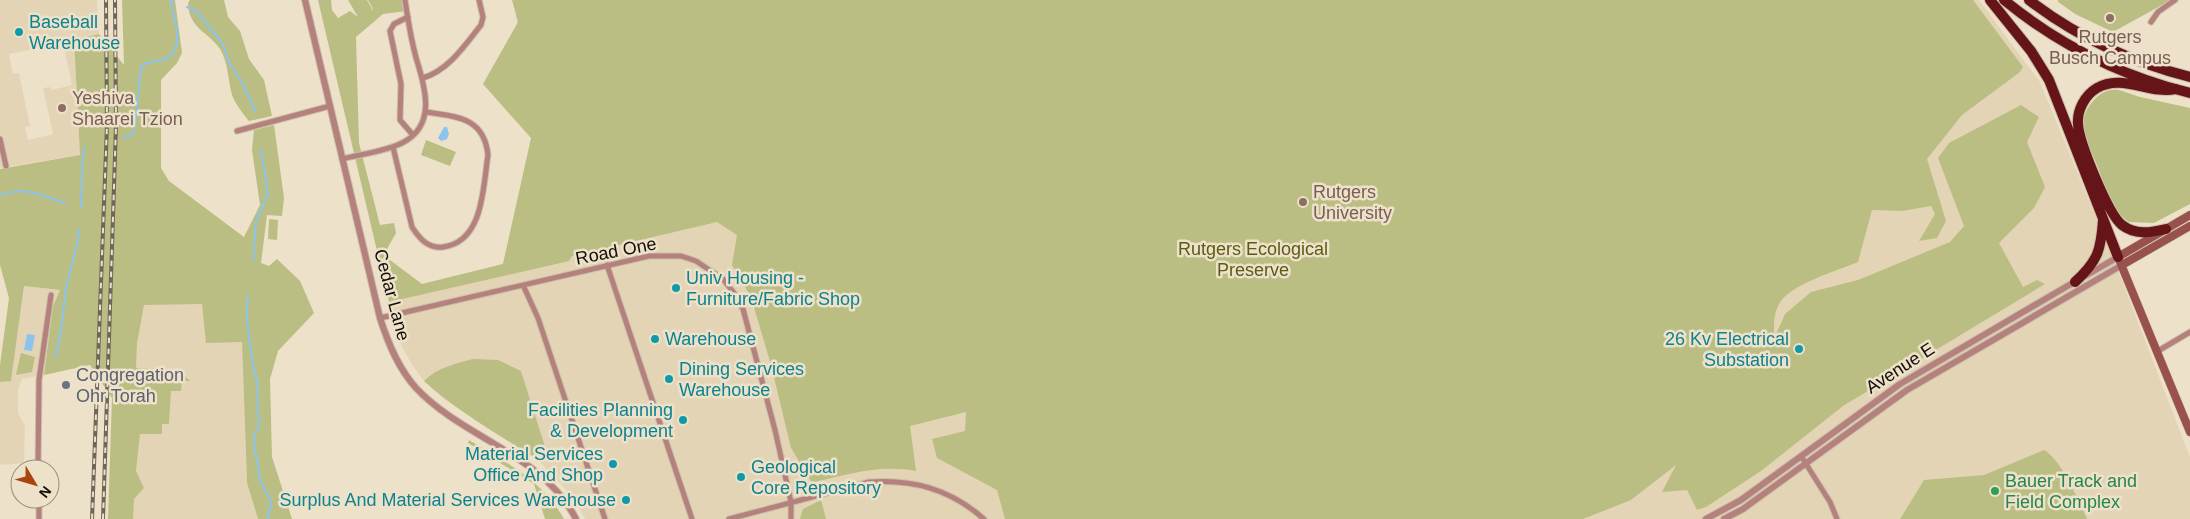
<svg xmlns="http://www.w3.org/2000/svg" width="2190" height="519" font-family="Helvetica,sans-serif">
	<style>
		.built { fill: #e4d4b6; fill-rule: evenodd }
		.green { fill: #babe82 }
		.water { fill: #8bc4ec }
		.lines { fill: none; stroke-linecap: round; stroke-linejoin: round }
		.stream { stroke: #8bc4ec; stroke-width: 2 }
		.minor-casing { stroke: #cbbfab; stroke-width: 7 }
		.tertiary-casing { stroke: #cbbfab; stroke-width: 8 }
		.secondary-casing { stroke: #cbbfab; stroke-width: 9 }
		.motorway-casing { stroke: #cbbfab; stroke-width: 12 }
		.minor { stroke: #b4817d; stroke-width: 5 }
		.tertiary { stroke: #b4817d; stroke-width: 6 }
		.secondary { stroke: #99514d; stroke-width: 8 }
		.motorway { stroke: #651417; stroke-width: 10 }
		.rail-casing { stroke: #6e6758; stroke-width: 4 }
		.rail { stroke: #eee1ca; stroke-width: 2; stroke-dasharray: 5.5; stroke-linecap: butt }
		.education-dot { fill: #8d6e63; stroke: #eee1ca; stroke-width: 2 }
		.culture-dot { fill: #0f9aa8; stroke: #eee1ca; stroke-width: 2 }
		.worship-dot { fill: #6b7280; stroke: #eee1ca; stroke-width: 2 }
		.leisure-dot { fill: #2e9e5b; stroke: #eee1ca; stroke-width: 2 }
		.labels { text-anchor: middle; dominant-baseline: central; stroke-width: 5; stroke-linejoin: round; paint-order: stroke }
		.culture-label { font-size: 18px; fill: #0d838f; stroke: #eee1ca; text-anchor: start }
		.education-label { font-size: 18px; fill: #785e54; stroke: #eee1ca; text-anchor: start }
		.park-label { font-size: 18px; fill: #5a5c15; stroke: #eee1ca }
		.street-label { font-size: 18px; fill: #130f07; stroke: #eee1ca }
		.worship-label { font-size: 18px; fill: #5b616d; stroke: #eee1ca; text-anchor: start }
		.leisure-label { font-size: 18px; fill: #27864d; stroke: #eee1ca; text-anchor: start }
	</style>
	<rect width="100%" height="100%" fill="#eee1ca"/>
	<path class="built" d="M0,0h97l2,34 -25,6 6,115 -80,13zM63,43l9,42 -20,5 -2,-3 -7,1 10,46 -25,6 -3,-13 5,-1 -11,-53 -6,1 -4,-20z
		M514,0h1465l61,82 81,196 69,179v62h-1605l-12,-22 -36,-38 -93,-60 -20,-18 -12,-16 -15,-28 -8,-35 33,-18 81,-20 29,-126z
		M24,286l36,4 -7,16 -9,69 -22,4 -4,10v24l7,13 -1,37 -24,2v-83l11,-2z
		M144,304h58l40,38 5,141 11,36h-129l8,-175z"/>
	<path class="green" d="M122,0h53l7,53 -5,10 -16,17v88l8,13 75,56 16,-32 -8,-55 2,-20 20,-5 10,73 -2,18 -15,-1 -6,48 8,3 8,-7 23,22 14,32 -36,38 -8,28 2,78 20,62h-34l-11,-36 -5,-141 -36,1 -4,-39 -58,1 -7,39 -1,24 42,2 12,11h-8l-1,10h-10l-2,33h-7v10h-22l-4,37 8,17 -10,11 -1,20h-25l4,-121 -22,-33 -46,10 9,-69 7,-16 -36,-4 -13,95 -11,1v-17l9,-67 -9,-33v-96l80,-14 -6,-115 25,-6 25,31z
		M190,0h34l4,17 12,14 9,28 15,21 8,36 -23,5c-6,-7 -14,-18 -17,-26 -4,-15 -4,-33 -12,-46 -11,-17 -31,-20 -32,-46z
		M318,0h13l1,10 6,8 12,-7 8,6 -10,-17h19l5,9 -2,2 3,-2 -5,-9h37l2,11 -24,3 -27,23 3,106 21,82 14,-2 2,10 -9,16 -1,8 36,27 81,-20 28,-126 -48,-54 35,-62 -6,-22h1461l50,67 -3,5 -58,43 -35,44 19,62 -9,17 -18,3 16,-27 -4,-8 -29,5 -30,-1 -14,52c-21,9 -68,22 -79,42 -6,11 -5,22 -5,35l11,-25 26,-22 47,-12 92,-38 14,-16 -26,-68 11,-15 72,-38 18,12 -12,25 18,45 -11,21 -35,35 24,44 14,-7 8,4 -202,122 -82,65 -55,36 -9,3 -10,-20 -25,2 14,-27 -45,35 -48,19h-578l-8,-29 -60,-32 -5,-19 33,-8 1,-19 -56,14 6,45c-35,-7 -67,3 -102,11l-3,-1 -20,-33 -20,-83 -20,-68 -19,-32 5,-30 -20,-13 -145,34 -3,5 -180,41z
		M2059,0h112l-58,32 -38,-18 -18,-13z
		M2119,90l21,7 50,11v96l-36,19 -25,-1c-18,-12 -23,-33 -30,-52 -10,-26 -27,-48 -4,-71 7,-7 14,-10 24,-9z
		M426,140l30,12 -6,14 -29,-11z
		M269,219l9,1 -1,20 -9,-1z
		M21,353l14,4 -3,15 -16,3z
		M473,359l25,1 23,11 25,79 -2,8 -7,1c-38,-24 -79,-47 -113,-78 14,-14 31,-17 49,-22z
		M469,440c37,22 73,40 95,79h-19l-11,-35 -66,-41z
		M2044,450c17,9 35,51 43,69h-187l24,-39 60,-5z
		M821,500l5,19h-26l3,-10z"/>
	<path class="water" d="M444,127h3l2,7 -2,5 -6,2 -3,-3z
		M27,334l8,1 -3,16 -8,-1z"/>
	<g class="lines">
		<path class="stream" d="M173,0l1,1
			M187,7l11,6 25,31 6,19 13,19 13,29
			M124,138l9,-4 2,-9 6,-58c8,-8 16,-4 25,-8 20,-11 8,-42 4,-59
			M0,195c25,-9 41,0 65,8
			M81,207c1,-11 0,-56 4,-60
			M253,261l3,-40 12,-27 -7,-45
			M248,296c-4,15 4,66 8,81 4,15 -1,32 4,47l-5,10 -1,10 6,35 11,23 -3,17
			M56,357c6,-25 7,-49 11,-74 4,-18 11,-35 12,-54"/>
		<defs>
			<path id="minor" d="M408,17l-14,7 -4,7 11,53 -1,36 13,15
				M2151,22l7,-10 17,-12
				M423,78c26,-8 42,-33 58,-53l2,-8 -4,-17
				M237,131l93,-25
				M0,139l6,27
				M393,147l19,80c7,11 16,22 31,20 41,-5 40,-61 45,-92 -4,-38 -31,-38 -62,-43
				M342,159c19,-5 42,-7 60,-16 34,-17 24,-53 15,-82 -6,-20 -9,-41 -12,-61
				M607,265l85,254
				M523,285l15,33 67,201
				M380,318l269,-62h32l15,5 27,18 11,14 9,16 9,34 23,87 16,72v17
				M2158,351l32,-19
				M1801,456l29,46 7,17
				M38,469l1,-89 12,-85
				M39,499v20
				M729,519l140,-37c44,-3 81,7 115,37"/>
			<path id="tertiary" d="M305,0l75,318c8,25 18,50 36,70 48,51 127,66 160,131
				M2085,276l33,-19
				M1706,519l35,-19 159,-116 176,-103
				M1724,519l19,-10 164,-119 215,-125"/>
			<path id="secondary" d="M2190,215l-72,42 72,175
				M2122,265l68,-39"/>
			<path id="motorway" d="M1990,0l41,51 18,29 69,177
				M2004,0c55,45 117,76 186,93
				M2029,0c48,37 102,62 161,77
				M2166,229c-16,4 -31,6 -44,-4 -14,-11 -43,-83 -44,-101 -1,-14 7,-29 19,-36 25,-15 53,7 79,1
				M2075,282c23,-21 26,-32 28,-62"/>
		</defs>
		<use href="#minor" class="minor-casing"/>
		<use href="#tertiary" class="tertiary-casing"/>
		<use href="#secondary" class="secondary-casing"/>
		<use href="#motorway" class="motorway-casing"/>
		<use href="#minor" class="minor"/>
		<use href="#tertiary" class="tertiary"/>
		<use href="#secondary" class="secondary"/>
		<use href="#motorway" class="motorway"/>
		<defs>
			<path id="rail" d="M92,519l15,-394 -1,-125
				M103,519l13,-393 -1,-126"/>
		</defs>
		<use href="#rail" class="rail-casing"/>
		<use href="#rail" class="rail"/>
	</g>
	<g class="education-dot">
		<circle cx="2110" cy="18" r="5"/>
		<circle cx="62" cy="108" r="5"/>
		<circle cx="1303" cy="202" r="5"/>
	</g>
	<g class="culture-dot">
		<circle cx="19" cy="32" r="5"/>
		<circle cx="676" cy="288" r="5"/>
		<circle cx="655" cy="339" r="5"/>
		<circle cx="1799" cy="349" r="5"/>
		<circle cx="669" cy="379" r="5"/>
		<circle cx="683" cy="420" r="5"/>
		<circle cx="613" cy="464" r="5"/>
		<circle cx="741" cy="477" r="5"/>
		<circle cx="626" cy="500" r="5"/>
	</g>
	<circle class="worship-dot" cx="66" cy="385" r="5"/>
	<circle class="leisure-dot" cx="1995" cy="491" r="5"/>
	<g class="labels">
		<g class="culture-label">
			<text x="29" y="22">Baseball<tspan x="29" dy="21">Warehouse</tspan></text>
			<text x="686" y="278">Univ Housing -<tspan x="686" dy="21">Furniture/Fabric Shop</tspan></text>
			<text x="665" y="339">Warehouse</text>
			<text x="1789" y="339" text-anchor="end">26 Kv Electrical<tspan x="1789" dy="21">Substation</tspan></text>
			<text x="679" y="369">Dining Services<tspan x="679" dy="21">Warehouse</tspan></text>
			<text x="673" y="410" text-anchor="end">Facilities Planning<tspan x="673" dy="21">&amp; Development</tspan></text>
			<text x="603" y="454" text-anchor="end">Material Services<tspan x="603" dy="21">Office And Shop</tspan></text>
			<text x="751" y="467">Geological<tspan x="751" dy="21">Core Repository</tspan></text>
			<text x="616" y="500" text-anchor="end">Surplus And Material Services Warehouse</text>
		</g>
		<g class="education-label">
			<text x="2110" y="37" text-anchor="middle">Rutgers<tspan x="2110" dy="21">Busch Campus</tspan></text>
			<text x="72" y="98">Yeshiva<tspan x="72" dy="21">Shaarei Tzion</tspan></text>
			<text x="1313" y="192">Rutgers<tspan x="1313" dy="21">University</tspan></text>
		</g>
		<g class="park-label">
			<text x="1253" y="249">Rutgers Ecological<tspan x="1253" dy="21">Preserve</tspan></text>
		</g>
		<g class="street-label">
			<text transform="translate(616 251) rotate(-11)">Road One</text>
			<text transform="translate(392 295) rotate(75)">Cedar Lane</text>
			<text transform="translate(1900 368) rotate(-33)">Avenue E</text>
		</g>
		<g class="worship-label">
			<text x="76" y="375">Congregation<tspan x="76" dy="21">Ohr Torah</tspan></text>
		</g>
		<g class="leisure-label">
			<text x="2005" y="481">Bauer Track and<tspan x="2005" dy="21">Field Complex</tspan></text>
		</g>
	</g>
	<g transform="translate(35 484) rotate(128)"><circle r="24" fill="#eee1ca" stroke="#968d7c"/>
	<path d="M0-4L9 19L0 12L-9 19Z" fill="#a8450c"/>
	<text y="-8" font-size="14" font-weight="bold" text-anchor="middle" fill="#130f07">N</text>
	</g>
</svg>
